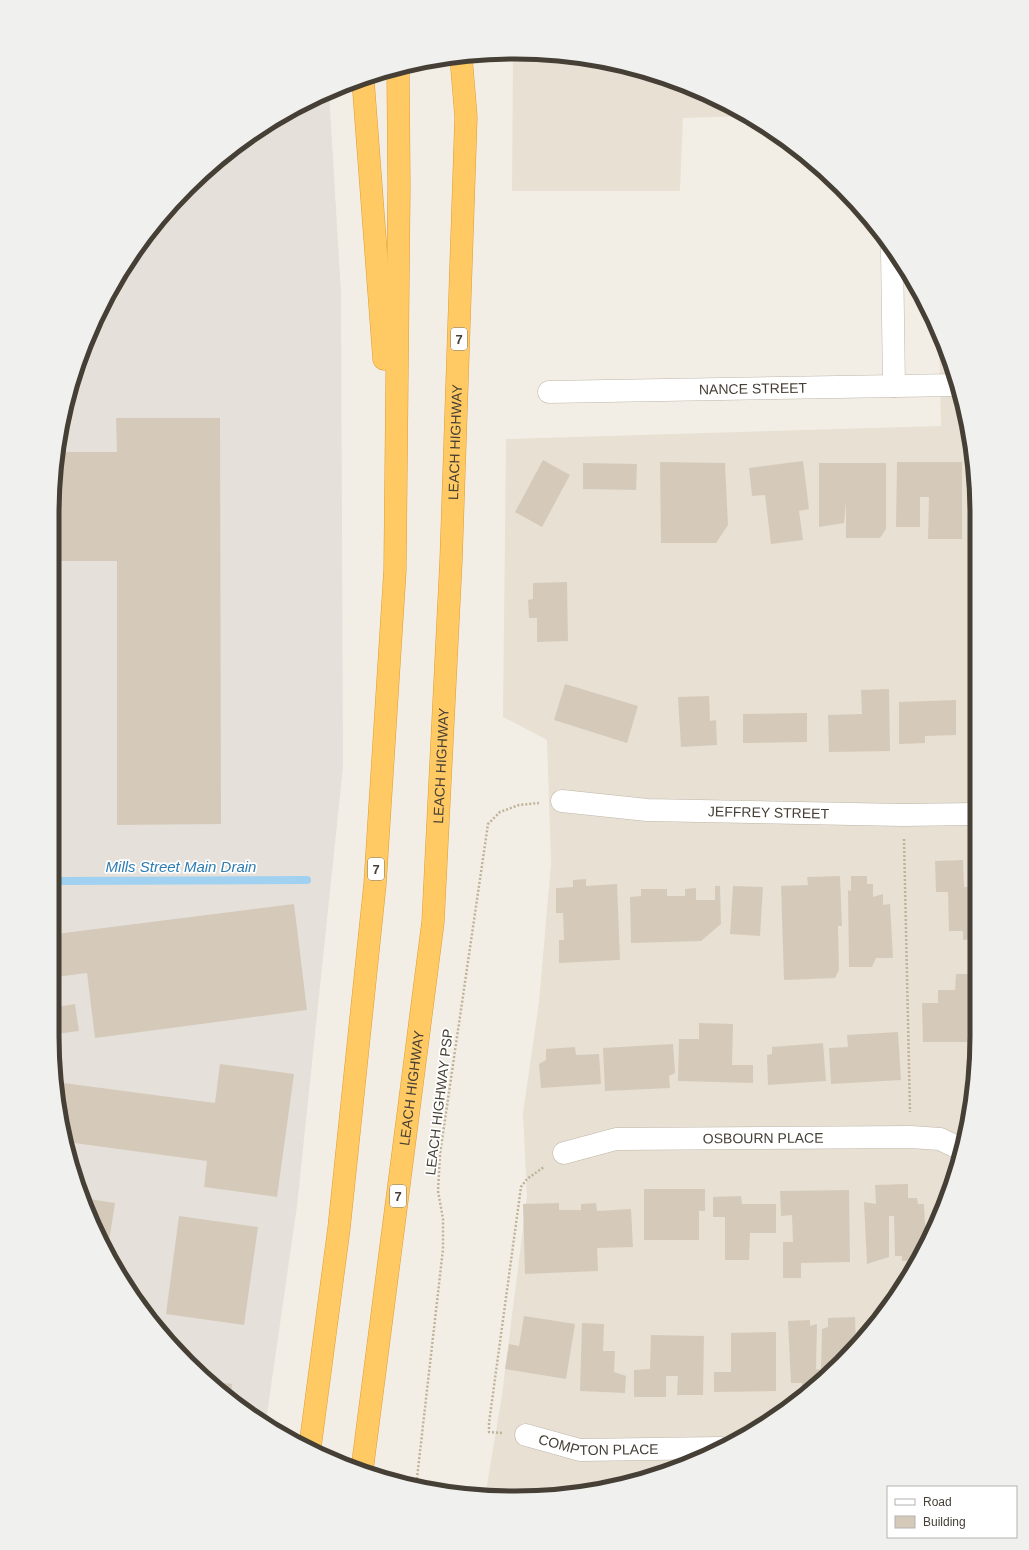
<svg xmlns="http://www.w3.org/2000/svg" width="1029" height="1550" font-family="Arial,sans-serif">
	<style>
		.residential { fill: #e7e0d3 }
		.industrial { fill: #e5e0da }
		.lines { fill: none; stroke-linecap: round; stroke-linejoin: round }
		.stream { stroke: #a0d1f1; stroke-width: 8 }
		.building { fill: #d5caba }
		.minor-casing { stroke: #beb6a8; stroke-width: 23 }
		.motorway-casing { stroke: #df9d33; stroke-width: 23 }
		.path { stroke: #c0b299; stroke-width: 2.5; stroke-dasharray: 2 2; stroke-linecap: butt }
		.minor { stroke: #fff; stroke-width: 22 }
		.motorway { stroke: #ffc964; stroke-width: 22 }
		.labels { text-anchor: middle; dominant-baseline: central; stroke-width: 3.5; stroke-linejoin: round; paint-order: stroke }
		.shield { fill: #fff; stroke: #7d7972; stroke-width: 1 }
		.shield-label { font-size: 13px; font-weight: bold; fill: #453f35 }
		.street-label { font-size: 14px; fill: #453f35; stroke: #fff }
		.water-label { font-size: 15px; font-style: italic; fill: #2d7cb2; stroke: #fff }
		.rim { fill: none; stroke: #453f35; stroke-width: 5 }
	</style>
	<rect width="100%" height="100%" fill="#f3eee5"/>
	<path class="residential" d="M513,54l62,2 88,21 85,39 -65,2 -3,73h-168z
		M939,335l22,60 15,89 -3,612 -20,88 -24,56 -67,101 -66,61 -50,34 -55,27 -86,26 -120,8 17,-102 25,-199 -4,-83 16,-111 12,-139 -4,-123 -44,-23 3,-278 435,-13z"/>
	<path class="industrial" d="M329,93l12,199 2,475 -46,439 -31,215 -33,-19 -46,-40 -57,-69 -54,-109 -20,-88v-642l20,-88 24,-56 67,-101 66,-62 77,-47z"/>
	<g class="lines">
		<path class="stream" d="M56,881l251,-1"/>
	</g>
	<path class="building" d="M116,418h104l1,406 -104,1v-264h-61v-109h61z
		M543,460l27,15 -28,52 -27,-15z
		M803,461l6,48 -10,2 4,29 -32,4 -6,-49 -13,1 -3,-28z
		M660,462l65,1 3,62 -12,18h-55z
		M897,462h65v77h-34l1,-42h-9v30h-24z
		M583,463l54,1 -1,26 -53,-1z
		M819,463h67v66l-6,9h-34v-36l-2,21 -25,4z
		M567,582l1,59 -31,1v-24h-8l-1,-18 5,-1v-16z
		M565,684l73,22 -11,37 -73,-23z
		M889,689l1,62 -61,1 -1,-37 34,-1 -1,-24z
		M709,696l1,25 6,-1 1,25 -36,2 -3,-50z
		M956,700v35l-31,1v7l-26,1v-42z
		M807,713v29l-64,1v-29z
		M963,860l1,27h10v52l-11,1v-9h-14l-1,-39h-12l-1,-31z
		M840,876l2,50h-4l1,44 -4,8 -51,2 -3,-94 27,-1 -1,-8z
		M851,876h16v8h6v13l10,-3v11l7,-1 3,54h-17l-4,9h-23l-1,-77 3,1z
		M586,879v7l31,-2 3,76 -61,3v-23h5l-1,-27h-7v-25l17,-1v-7z
		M715,886h5l1,38 -20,17 -70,2 -1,-46 11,-1v-7h26v7h18v-7l11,-1v12h19z
		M733,886l30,1 -3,49 -30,-2z
		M294,904l13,106 -212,28 -8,-65 -31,4v-43z
		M956,974h18l-1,68h-50l-1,-39h16v-13h17z
		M75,1004l4,27 -23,3v-27z
		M699,1023l34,1 -1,41h21v18l-75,-2 1,-42h20z
		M898,1032l3,48 -70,4 -2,-36 19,-1 -1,-12z
		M823,1043l3,38 -58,4 -1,-30 5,-1v-7z
		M673,1044l2,29 -6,3 1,12 -65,3 -2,-43z
		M575,1047l1,8 23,-1 2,30 -60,4 -2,-24 7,-4v-11z
		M220,1064l74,10 -17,123 -73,-10 3,-26 -140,-19 -11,-46v-14l159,21z
		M908,1184v14h9l1,6h6l2,41 -10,15 -14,1v-5h-7l-1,-40h-5v41l-22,7 -3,-62 12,2 -1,-19z
		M644,1189h61v22h-6v29h-55z
		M849,1190l1,72 -49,1v15h-18v-36h10l-1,-27 -11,1 -1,-25z
		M741,1196l1,8h34v29h-26l-1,27h-24v-43h-12v-20z
		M83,1198l32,5 -7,45z
		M559,1203v7h22v-6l15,-1 1,8 34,-2 2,38 -36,1 1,23 -73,3 -2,-70z
		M179,1216l79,11 -14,98 -78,-11z
		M524,1316l51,8 -9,55 -61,-10 4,-25 10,2z
		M855,1317l1,29 -54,51v-14h-11l-3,-62 22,-1v6l7,-2 -1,45 5,1 1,-41 6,-2v-9z
		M582,1323l22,1 -1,27h12l-1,21 12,4 -1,17 -45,-2z
		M776,1332v59l-62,1v-20h17v-39z
		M651,1335l53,1 -1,59h-26l1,-19h-12v21h-32v-27l16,-1z
		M209,1381l23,3 -2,16z"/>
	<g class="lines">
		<defs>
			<g id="minor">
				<path d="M892,250l2,136"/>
				<path id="s1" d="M549,392l408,-7"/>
				<path id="s2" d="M562,801l85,9 256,5 71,-1"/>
				<path id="s3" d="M564,1153l52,-14 295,-2 29,2 21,10"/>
				<path id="s4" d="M526,1435l54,15 141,-2"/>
			</g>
			<g id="motorway">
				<path d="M363,80l21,279"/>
				<path d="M310,1447l29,-219 36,-344 20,-314 4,-383 -1,-120"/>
				<path id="s5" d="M362,1470l71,-548 18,-361 15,-444 -5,-60"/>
			</g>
		</defs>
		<use href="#minor" class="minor-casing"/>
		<use href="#motorway" class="motorway-casing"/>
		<path class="path" d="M904,839l6,273
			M502,1433l-13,-1v-9l32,-236 6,-8 17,-12
			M416,1487l27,-238v-30l-5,-28 2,-37 48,-330 12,-12 19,-7 20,-2"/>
		<use href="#minor" class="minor"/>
		<use href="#motorway" class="motorway"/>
	</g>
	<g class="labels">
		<g class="shield">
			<rect x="451" y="328" width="16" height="22" rx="3"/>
			<rect x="368" y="858" width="16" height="22" rx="3"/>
			<rect x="390" y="1185" width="16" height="22" rx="3"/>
		</g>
		<g class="shield-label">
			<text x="459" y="339">7</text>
			<text x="376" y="869">7</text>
			<text x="398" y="1196">7</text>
		</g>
		<g class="street-label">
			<text stroke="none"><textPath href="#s1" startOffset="204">NANCE STREET</textPath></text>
			<text stroke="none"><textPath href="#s5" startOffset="1033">LEACH HIGHWAY</textPath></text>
			<text stroke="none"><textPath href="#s5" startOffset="709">LEACH HIGHWAY</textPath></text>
			<text stroke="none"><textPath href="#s2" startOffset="207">JEFFREY STREET</textPath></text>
			<text stroke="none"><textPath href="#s5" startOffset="385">LEACH HIGHWAY</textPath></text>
			<text transform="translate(439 1102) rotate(-83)">LEACH HIGHWAY PSP</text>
			<text stroke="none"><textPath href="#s3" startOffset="201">OSBOURN PLACE</textPath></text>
			<text stroke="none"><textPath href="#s4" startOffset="74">COMPTON PLACE</textPath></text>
		</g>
		<g class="water-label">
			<text x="181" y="866">Mills Street Main Drain</text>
		</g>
	</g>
	<path d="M0 0H1029V1550H0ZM514 59H515A455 455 0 0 1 970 514V1036A455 455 0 0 1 515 1491H514A455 455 0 0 1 59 1036V514A455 455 0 0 1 514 59Z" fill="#f0f0ef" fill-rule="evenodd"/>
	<path class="rim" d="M514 59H515A455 455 0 0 1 970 514V1036A455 455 0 0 1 515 1491H514A455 455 0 0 1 59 1036V514A455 455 0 0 1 514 59Z"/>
	<rect x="887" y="1486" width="130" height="52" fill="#ffffff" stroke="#b5b2ae"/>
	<rect x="895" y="1499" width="20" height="6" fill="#ffffff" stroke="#b5b2ae"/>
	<text x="923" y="1506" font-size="12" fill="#453f35">Road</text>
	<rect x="895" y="1516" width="20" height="12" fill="#d5caba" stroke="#b5b2ae"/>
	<text x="923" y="1526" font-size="12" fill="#453f35">Building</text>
</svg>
